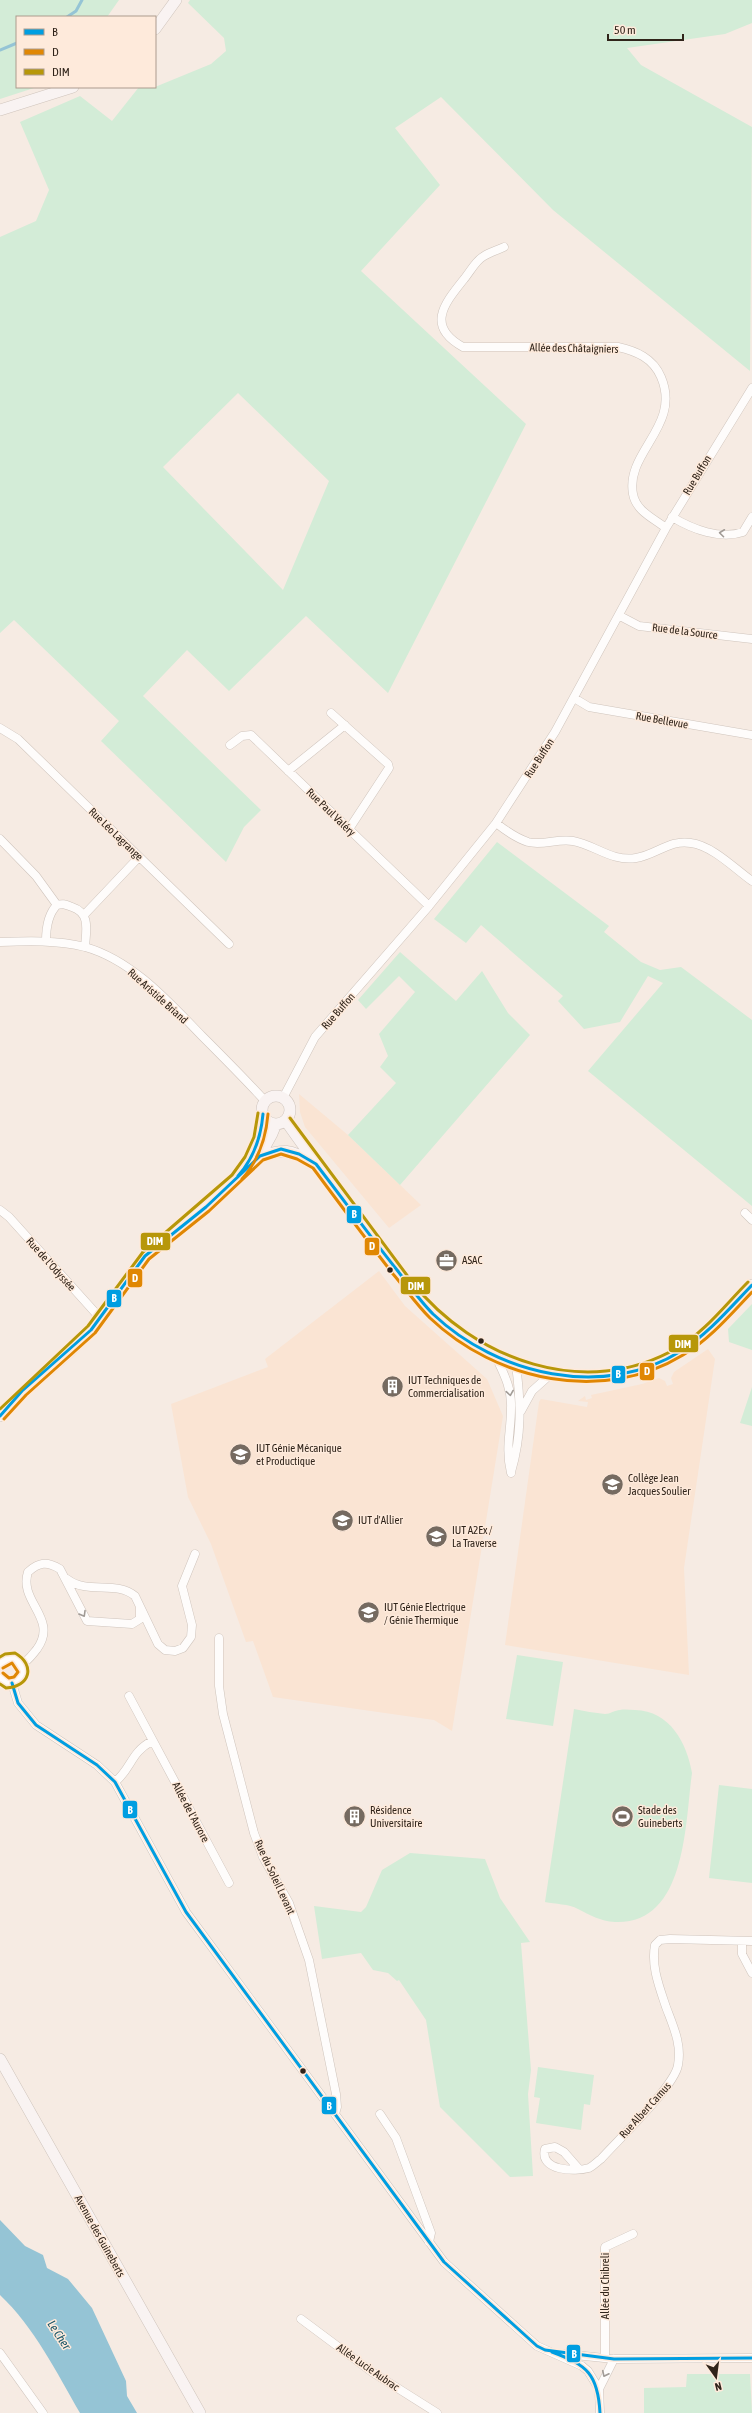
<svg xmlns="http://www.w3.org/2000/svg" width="752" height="2413" font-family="'Asap Condensed',sans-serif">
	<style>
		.built { fill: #fae4d3 }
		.green { fill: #d3ecd7; fill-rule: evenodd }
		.water { fill: #95c4d5 }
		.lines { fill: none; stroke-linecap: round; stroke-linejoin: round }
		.stream { stroke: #95c4d5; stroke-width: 3 }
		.street-casing { stroke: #cfc4bc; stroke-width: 9 }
		.secondary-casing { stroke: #cfc4bc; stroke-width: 12 }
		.street { stroke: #fefcfb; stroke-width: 8 }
		.secondary { stroke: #f9f3f2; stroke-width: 11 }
		.bus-1-casing { stroke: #feeadb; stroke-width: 6 }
		.bus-2-casing { stroke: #feeadb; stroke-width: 6 }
		.bus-3-casing { stroke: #feeadb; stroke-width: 6 }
		.bus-1 { stroke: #009ee1; stroke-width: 3 }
		.bus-2 { stroke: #e08703; stroke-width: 3 }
		.bus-3 { stroke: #b79709; stroke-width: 3 }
		.oneway { stroke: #a19b96 }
		.bus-dot { fill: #30241a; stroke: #feeadb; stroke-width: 1.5 }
		.labels { text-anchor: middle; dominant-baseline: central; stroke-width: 3; stroke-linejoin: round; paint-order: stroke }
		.street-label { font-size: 11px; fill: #30241a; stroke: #feeadb }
		.poi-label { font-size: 11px; fill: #30241a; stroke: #feeadb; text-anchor: start }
		.water-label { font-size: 12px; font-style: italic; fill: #145265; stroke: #feeadb }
		.line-badge { stroke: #feeadb; stroke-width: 1.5 }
		.badge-label { font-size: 11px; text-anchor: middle; font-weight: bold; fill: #fff }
	</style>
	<rect width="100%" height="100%" fill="#f6ebe3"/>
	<path class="built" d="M299,1094l49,41 73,70 -32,23 -84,-101 -5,-15z
		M379,1271l26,35 82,73 16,37 -51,315 -18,-11 -161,-23 -20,-56 -7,1 -35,-98 -23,-47 -17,-93 97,-37 -3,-8z
		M708,1349l7,10 -31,209 5,107 -184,-30 34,-243 2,-3 46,8 1,-5 -10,-1 7,-5 1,4 6,-2 -1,-3 51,-11 17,-6 6,3 2,5 6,-2 -2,-6 3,-6z"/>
	<path class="green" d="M0,0h119l-12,17h-90v70h20l-37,12z
		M190,0h562v23l-27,11 -98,14 14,17 111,62 -2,244 -197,-161 -112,-113 -46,31 45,57 -79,86 165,153 -138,269 -82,-77 -77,75 -42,-41 -44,46 118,114 -17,17 -18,35 -125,-121 18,-20 -105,-101 -14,13v-396l36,-16 13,-31 -29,-68 60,-26 32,25 27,-34h16l56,-23 15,-13 -2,-13 -36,-35zM238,393l91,88 -46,109 -120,-123z
		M497,842l112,84 -5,6 37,30 19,8 21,-3 71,53v186l-164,-135 75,-88 -15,-7 -28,46 -36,7 -26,-28 5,-5 -82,-71 -15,18 -32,-24z
		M400,952l56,49 26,-30 26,42 22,22 -130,150 -52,-50 48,-52 -16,-16 8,-11 -9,-22 36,-42 -16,-16 -33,33 -8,-9z
		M752,1304v46l-23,-8 -1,-13z
		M752,1387v39l-12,-3z
		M517,1655l46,7 -10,64 -47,-7z
		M574,1709c10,2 21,4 31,5 5,0 10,-4 15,-4 5,-1 10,0 15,0 35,1 52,33 57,63 -7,49 -5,152 -77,149 -15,-1 -25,-7 -37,-13 -9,-5 -23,-5 -33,-7z
		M719,1785l33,4v94l-43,-5z
		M410,1853l75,6 15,39 30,44 -9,1 10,127 -3,24 5,82 -23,1 -70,-70 -14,-87 -27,-40 -2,1 -9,-8 -15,-3 -12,-17 -39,6 -8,-53 47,6 5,-5 16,-37z
		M538,2067l56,8 -4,30 -6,-1 -3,26 -45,-7 4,-25 -6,-1z
		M687,2374h63l2,39h-108v-25l42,-1z"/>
	<path class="water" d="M0,2220l25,26 18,9 4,13 21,11 24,29 34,73 1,15 10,17h-57c-23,-40 -46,-86 -80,-118z"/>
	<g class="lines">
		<path class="stream" d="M67,17l9,-6 6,-11
			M0,50l17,-7"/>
		<defs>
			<path id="street" d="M504,247c-6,3 -14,5 -20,9 -8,4 -14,16 -20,23 -19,24 -39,47 -1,68h155c18,4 35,11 43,30 21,49 -36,75 -28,117 3,17 20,24 33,34
				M672,517c20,12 48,23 71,15l9,-15
				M620,616l19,10 113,13
				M574,698l15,9 163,28
				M331,713l57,51 1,4 -40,61
				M0,728l18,11 211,205
				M230,745l12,-9 9,-1 178,171
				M288,771l57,-46
				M496,823c10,8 20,15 32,19 15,4 30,-4 45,-1 22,4 39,21 63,17 20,-3 34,-19 55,-15 22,3 44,26 61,38
				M0,839l36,37 21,29c7,-2 9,0 15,2 19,6 14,24 13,40
				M84,915l55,-58
				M46,941c0,-13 2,-27 11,-36
				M0,942c28,-1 57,-2 85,5 47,13 84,55 117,89 21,21 43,43 63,65
				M283,1098l32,-61 114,-131 67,-83 59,-91 111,-204 86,-140
				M0,1210l9,7 92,102
				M745,1213l7,7
				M496,1357c8,17 16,32 15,51 0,25 -6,38 0,65
				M521,1411l11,-20 19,-17
				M511,1472c11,-37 10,-69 5,-107
				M67,1579c21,16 49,1 68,17l23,48 7,6 10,1 8,-3 8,-11 1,-12 -10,-39 13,-32
				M219,1638v48l4,28 31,119 9,24 26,46 20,57 27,134 1,13 -2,7
				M0,1664c18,-23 37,22 7,19l-7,-6
				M22,1664c6,-3 10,-9 15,-15 22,-31 -19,-47 -9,-77 11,-10 19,-11 32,-3l27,52 45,3 8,-5v-12
				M12,1683l6,20 18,22 61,40 18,17 71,130 258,350 93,84 45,20 6,5 11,18
				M129,1696l100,187
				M115,1782c17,-14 15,-29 37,-41
				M742,1941v13l10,19
				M380,2114l16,24 35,95 -2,9
				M578,2168l-14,-16 -9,-5 -10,2c-6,22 30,23 44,19 4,-2 9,-7 12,-9 17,-19 74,-73 77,-94 4,-21 -5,-39 -12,-58 -7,-21 -15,-41 -11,-62l5,-5 10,-1 82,2
				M301,2319l71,53 65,41
				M0,2353l43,60
				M565,2354l49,5 138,-1
				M605,2357v-110l28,-13
				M600,2413l-1,-24 15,-30"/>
			<path id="secondary" d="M155,29l21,-29
				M0,110l73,-23
				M262 1110a14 14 0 1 1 28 0a14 14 0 1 1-28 0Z
				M286,1121c30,43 62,85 95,127 18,25 35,51 58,71 63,58 167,79 241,33 27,-17 49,-44 72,-67
				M260,1156c24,-7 30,-7 52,6
				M247,1162l15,-31 1,-17
				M0,1416c29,-32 64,-56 93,-87 20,-22 32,-52 53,-73 39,-40 111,-77 130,-132
				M0,2059l200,354"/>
		</defs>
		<use href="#street" class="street-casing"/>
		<use href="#secondary" class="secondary-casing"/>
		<use href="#street" class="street"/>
		<use href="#secondary" class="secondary"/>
		<defs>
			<path id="bus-1" d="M238,1176c16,-18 23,-39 25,-62
				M0,1416l22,-25 69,-61 54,-74 61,-49 54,-51 21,-7 18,5 17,10c27,35 53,71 81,106 12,15 23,31 36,44 64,61 171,86 248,37 27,-17 49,-43 71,-66
				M12,1683l6,20 18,22 61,40 18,17 71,130 258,350 93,84 8,4 69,9 138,-1
				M552,2352c35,13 46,22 48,61"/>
			<path id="bus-2" d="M242,1179c16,-18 24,-40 26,-65
				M4,1419l22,-24 69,-62 54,-74 60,-48 54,-51 18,-6 16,5 16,9c26,35 53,71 80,106 12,14 23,30 37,44 66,63 173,86 253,37 27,-16 48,-41 69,-63
				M3,1668l9,-5 6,9 -4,5 -5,1 -6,-5"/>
			<path id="bus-3" d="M290,1118l122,164c62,78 174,119 265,66 28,-16 49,-44 71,-66
				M0,1409l88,-83 55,-74 89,-77 13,-18 9,-20 4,-24
				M0,1657l5,-3 10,-1c21,12 15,34 -9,35l-6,-4"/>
		</defs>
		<use href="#bus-1" class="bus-1-casing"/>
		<use href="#bus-2" class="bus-2-casing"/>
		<use href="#bus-3" class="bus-3-casing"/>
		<use href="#bus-1" class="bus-1"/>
		<use href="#bus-2" class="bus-2"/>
		<use href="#bus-3" class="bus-3"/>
	</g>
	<defs><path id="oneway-chevron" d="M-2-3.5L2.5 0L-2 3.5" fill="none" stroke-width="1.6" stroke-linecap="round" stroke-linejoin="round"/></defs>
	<g class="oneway">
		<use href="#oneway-chevron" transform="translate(722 533) rotate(-173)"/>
		<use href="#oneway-chevron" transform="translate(510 1393) rotate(81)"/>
		<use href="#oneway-chevron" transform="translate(83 1614) rotate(60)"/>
		<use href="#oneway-chevron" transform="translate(605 2374) rotate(116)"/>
	</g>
	<defs>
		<symbol id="office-disc" viewBox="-11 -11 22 22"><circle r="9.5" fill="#756a60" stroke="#feeadb"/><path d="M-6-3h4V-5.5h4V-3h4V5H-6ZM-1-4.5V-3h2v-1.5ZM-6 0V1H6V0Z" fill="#fff"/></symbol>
		<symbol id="building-disc" viewBox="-11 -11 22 22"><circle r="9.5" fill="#756a60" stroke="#feeadb"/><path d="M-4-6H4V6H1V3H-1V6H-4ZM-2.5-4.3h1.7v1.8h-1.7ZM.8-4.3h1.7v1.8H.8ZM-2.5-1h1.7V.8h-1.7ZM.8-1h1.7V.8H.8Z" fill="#fff"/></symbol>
		<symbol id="university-disc" viewBox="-11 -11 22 22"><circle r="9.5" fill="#756a60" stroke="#feeadb"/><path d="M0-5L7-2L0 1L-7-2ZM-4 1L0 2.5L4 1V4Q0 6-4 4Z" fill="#fff"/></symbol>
		<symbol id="school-disc" viewBox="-11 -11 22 22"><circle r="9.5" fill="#756a60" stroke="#feeadb"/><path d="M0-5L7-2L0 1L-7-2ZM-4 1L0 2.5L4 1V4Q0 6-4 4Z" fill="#fff"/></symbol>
		<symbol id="stadium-disc" viewBox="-11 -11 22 22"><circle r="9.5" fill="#756a60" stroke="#feeadb"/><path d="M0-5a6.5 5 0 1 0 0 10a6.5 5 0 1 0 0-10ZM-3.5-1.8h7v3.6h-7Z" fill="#fff"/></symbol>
	</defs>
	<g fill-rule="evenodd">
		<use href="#office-disc" x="434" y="1248" width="25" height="25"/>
		<use href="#building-disc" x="380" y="1374" width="25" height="25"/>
		<use href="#university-disc" x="228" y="1442" width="25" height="25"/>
		<use href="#school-disc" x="600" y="1472" width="25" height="25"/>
		<use href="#university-disc" x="330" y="1508" width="25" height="25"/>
		<use href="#university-disc" x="424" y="1524" width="25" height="25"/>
		<use href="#university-disc" x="356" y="1600" width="25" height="25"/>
		<use href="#building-disc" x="342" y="1804" width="25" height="25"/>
		<use href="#stadium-disc" x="610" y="1804" width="25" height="25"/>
	</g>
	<g class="bus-dot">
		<circle cx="390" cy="1270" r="3.5"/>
		<circle cx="481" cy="1341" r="3.5"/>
		<circle cx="303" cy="2071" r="3.5"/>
	</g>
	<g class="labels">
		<g class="street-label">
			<text transform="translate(574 348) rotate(1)">Allée des Châtaigniers</text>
			<text transform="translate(697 475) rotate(-59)">Rue Buffon</text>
			<text transform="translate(685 631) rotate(7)">Rue de la Source</text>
			<text transform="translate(662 720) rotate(10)">Rue Bellevue</text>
			<text transform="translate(539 758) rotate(-57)">Rue Buffon</text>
			<text transform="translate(331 812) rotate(44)">Rue Paul Valéry</text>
			<text transform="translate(116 834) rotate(44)">Rue Léo Lagrange</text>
			<text transform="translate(158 996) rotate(42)">Rue Aristide Briand</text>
			<text transform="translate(338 1011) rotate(-49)">Rue Buffon</text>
			<text transform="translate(51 1264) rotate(48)">Rue de l'Odyssée</text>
			<text transform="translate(191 1812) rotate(62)">Allée de l'Aurore</text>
			<text transform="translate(275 1877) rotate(65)">Rue du Soleil Levant</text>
			<text transform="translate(645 2110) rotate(-48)">Rue Albert Camus</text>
			<text transform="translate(100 2236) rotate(61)">Avenue des Guineberts</text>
			<text transform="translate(605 2286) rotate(-90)">Allée du Chibreli</text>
			<text transform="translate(368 2367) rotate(35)">Allée Lucie Aubrac</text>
		</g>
		<g class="poi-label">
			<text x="462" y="1260">ASAC</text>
			<text x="408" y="1380">IUT Techniques de<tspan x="408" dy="13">Commercialisation</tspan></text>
			<text x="256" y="1448">IUT Génie Mécanique<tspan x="256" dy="13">et Productique</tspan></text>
			<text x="628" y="1478">Collège Jean<tspan x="628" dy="13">Jacques Soulier</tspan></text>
			<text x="358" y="1520">IUT d'Allier</text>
			<text x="452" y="1530">IUT A2Ex /<tspan x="452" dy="13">La Traverse</tspan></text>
			<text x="384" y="1607">IUT Génie Electrique<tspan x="384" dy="13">/ Génie Thermique</tspan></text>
			<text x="370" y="1810">Résidence<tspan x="370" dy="13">Universitaire</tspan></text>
			<text x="638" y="1810">Stade des<tspan x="638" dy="13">Guineberts</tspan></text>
		</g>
		<g class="water-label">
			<text transform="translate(59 2335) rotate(57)">Le Cher</text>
		</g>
	</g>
	<g class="line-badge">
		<rect x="346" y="1205" width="16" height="19" rx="4" fill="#009ee1"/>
		<rect x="140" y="1232" width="31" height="19" rx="4" fill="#b79709"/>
		<rect x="364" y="1237" width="16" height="19" rx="4" fill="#e08703"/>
		<rect x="127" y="1268" width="16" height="20" rx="4" fill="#e08703"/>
		<rect x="400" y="1276" width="31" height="19" rx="4" fill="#b79709"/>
		<rect x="106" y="1289" width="16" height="19" rx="4" fill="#009ee1"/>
		<rect x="668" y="1334" width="31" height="19" rx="4" fill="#b79709"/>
		<rect x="639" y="1362" width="16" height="19" rx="4" fill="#e08703"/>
		<rect x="611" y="1365" width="15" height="19" rx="4" fill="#009ee1"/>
		<rect x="122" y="1800" width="16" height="19" rx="4" fill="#009ee1"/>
		<rect x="321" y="2096" width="16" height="19" rx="4" fill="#009ee1"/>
		<rect x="566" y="2344" width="15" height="19" rx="4" fill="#009ee1"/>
	</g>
	<g class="badge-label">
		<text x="354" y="1218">B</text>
		<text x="155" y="1245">DIM</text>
		<text x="372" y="1250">D</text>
		<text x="135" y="1282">D</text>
		<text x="416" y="1290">DIM</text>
		<text x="114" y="1302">B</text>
		<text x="683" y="1348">DIM</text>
		<text x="647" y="1375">D</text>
		<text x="618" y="1378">B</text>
		<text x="130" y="1814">B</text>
		<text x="329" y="2110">B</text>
		<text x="574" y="2358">B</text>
	</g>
	<rect x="16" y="16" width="140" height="72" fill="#feeadb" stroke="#ac9b8e"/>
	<rect x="24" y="29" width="20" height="6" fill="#009ee1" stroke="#ac9b8e"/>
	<text x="52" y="36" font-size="12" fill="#30241a">B</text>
	<rect x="24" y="49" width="20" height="6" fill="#e08703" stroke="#ac9b8e"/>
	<text x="52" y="56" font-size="12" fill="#30241a">D</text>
	<rect x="24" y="69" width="20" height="6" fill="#b79709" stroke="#ac9b8e"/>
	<text x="52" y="76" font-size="12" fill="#30241a">DIM</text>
	<g transform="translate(716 2377) rotate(166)" stroke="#feeadb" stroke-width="3" paint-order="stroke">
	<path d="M0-3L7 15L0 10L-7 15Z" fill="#30241a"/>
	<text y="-6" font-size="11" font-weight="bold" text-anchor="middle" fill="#30241a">N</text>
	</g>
	<path d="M608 34v6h75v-6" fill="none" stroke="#30241a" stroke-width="2"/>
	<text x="614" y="34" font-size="12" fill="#30241a" stroke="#feeadb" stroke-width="3" paint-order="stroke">50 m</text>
</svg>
